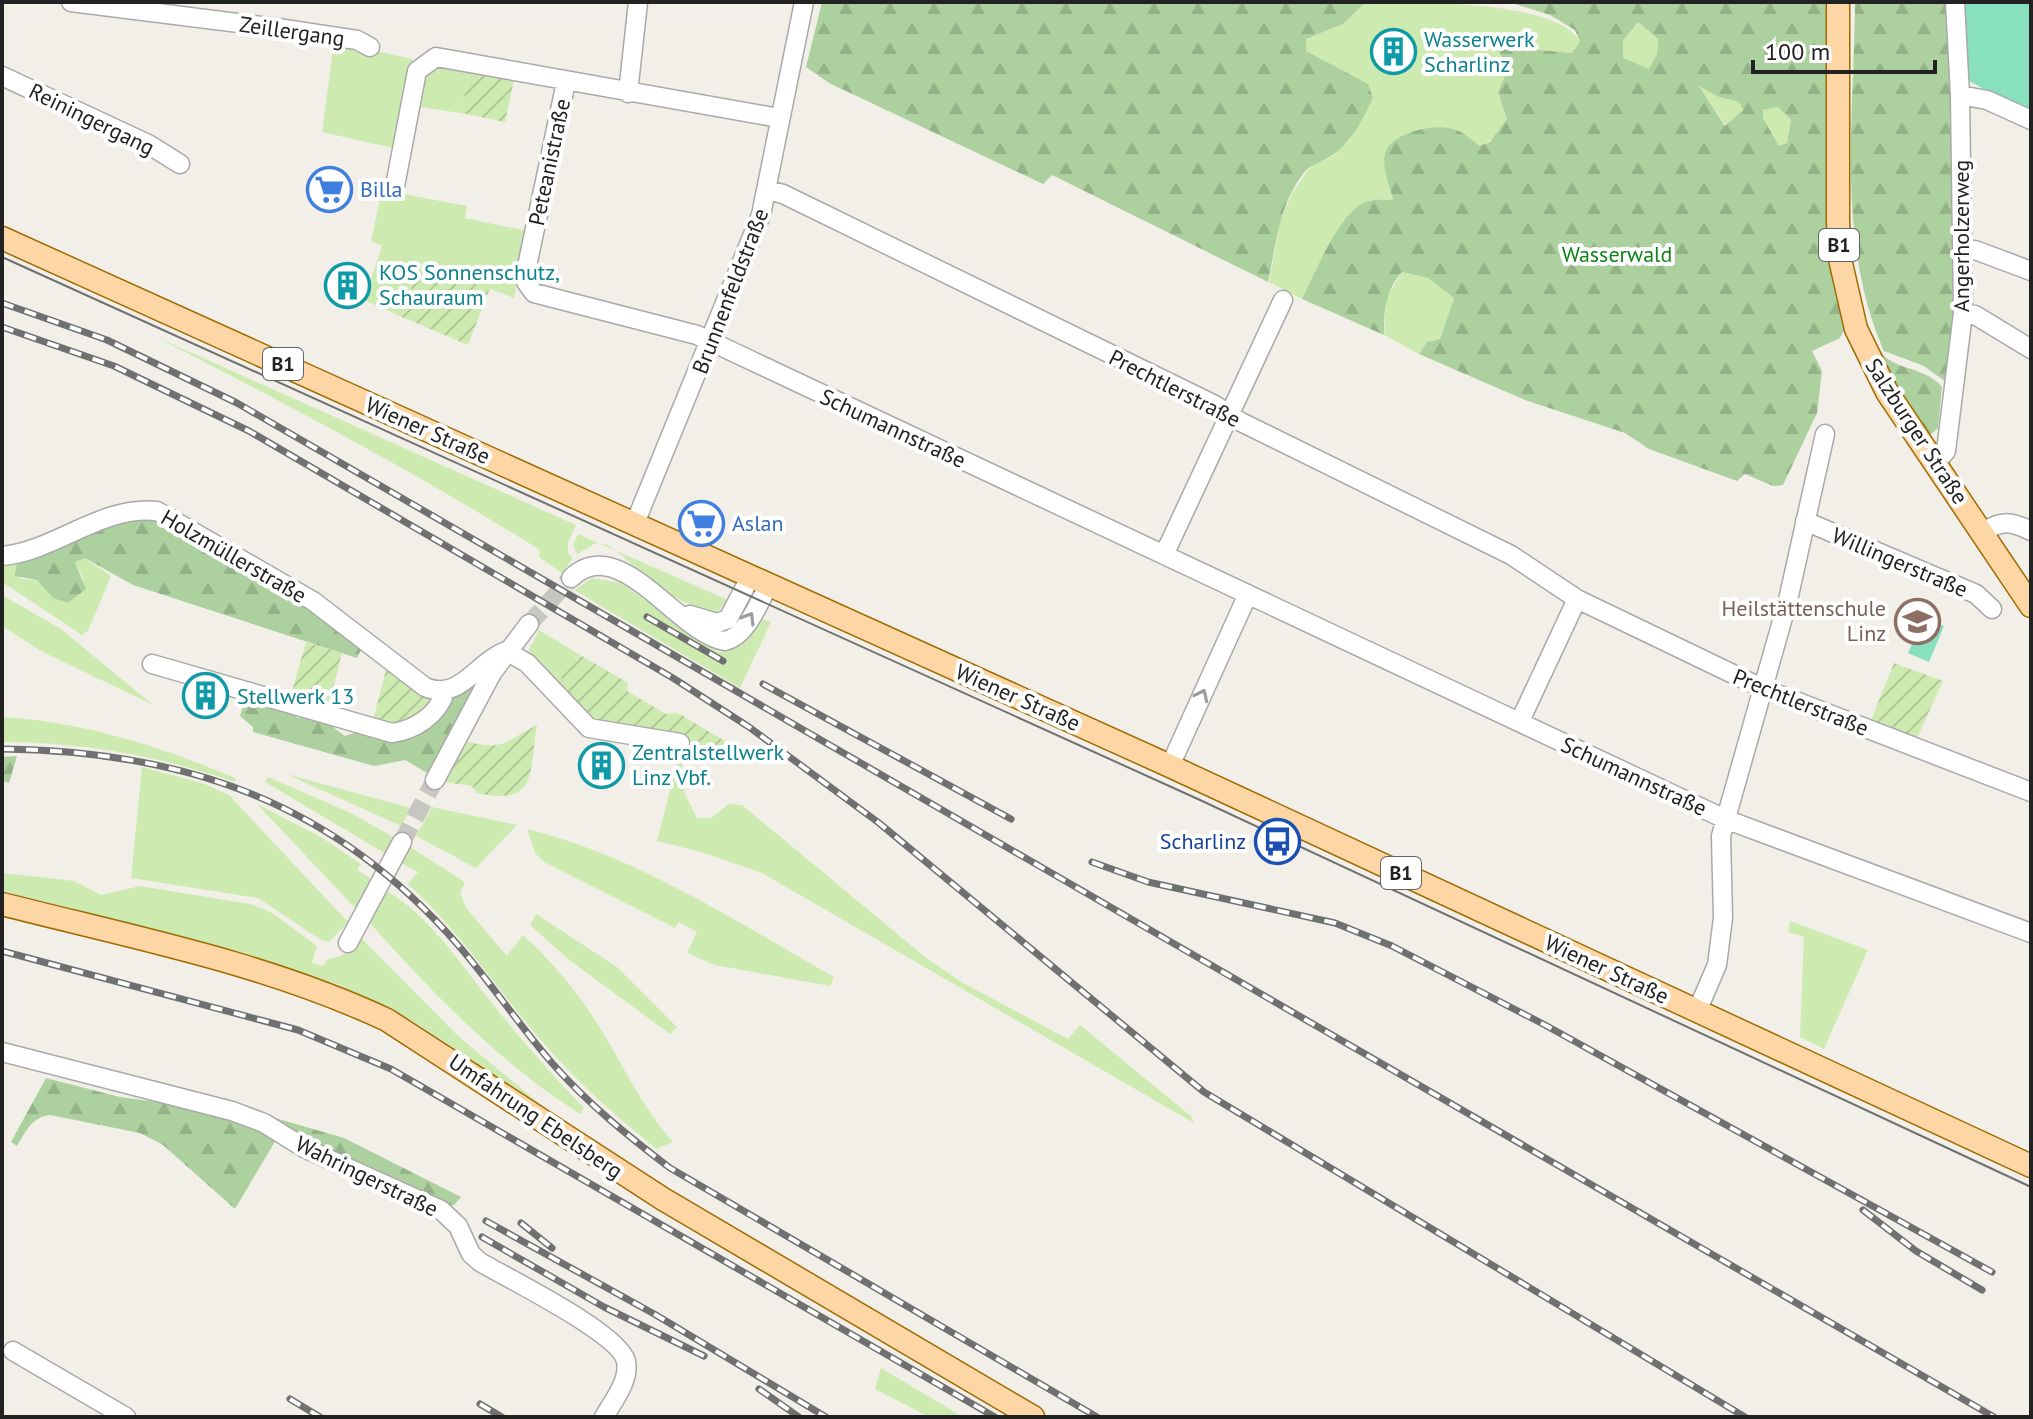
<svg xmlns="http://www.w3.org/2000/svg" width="2033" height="1419" font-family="'PT Sans',sans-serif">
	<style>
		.grass { fill: #cdebb0 }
		.forest { fill: url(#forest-firs); fill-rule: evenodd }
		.garden { fill: url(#garden-furrows) }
		.pitch { fill: #88e0be }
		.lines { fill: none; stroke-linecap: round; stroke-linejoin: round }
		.minor-tunnel { stroke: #c8c6c1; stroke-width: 18; stroke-dasharray: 18 9; stroke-linecap: butt }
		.minor-casing { stroke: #a9a9a9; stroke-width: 21 }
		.major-casing { stroke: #a06b00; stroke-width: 25 }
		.minor { stroke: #fff; stroke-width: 18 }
		.major { stroke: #fcd6a4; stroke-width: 22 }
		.tram { stroke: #707070; stroke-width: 2 }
		.rail-casing { stroke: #707070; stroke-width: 7 }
		.rail { stroke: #fff; stroke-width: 4; stroke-dasharray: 12; stroke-linecap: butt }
		.oneway { stroke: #9c9c9c }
		.labels { text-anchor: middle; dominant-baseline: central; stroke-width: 8; stroke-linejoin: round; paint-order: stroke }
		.shield { fill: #fff; stroke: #646464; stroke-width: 2 }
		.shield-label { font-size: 20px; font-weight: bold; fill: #222 }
		.street-label { font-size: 22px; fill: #222; stroke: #fff }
		.culture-label { font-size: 22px; fill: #0d838f; stroke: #fff; text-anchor: start }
		.shop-label { font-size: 22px; fill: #366cbe; stroke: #fff; text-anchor: start }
		.park-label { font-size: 22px; fill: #0c8416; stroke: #fff }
		.education-label { font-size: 22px; fill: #785e54; stroke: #fff; text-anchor: end }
		.transit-label { font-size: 22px; fill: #164399; stroke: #fff; text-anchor: end }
	</style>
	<defs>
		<pattern id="forest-firs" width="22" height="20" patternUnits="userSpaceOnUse" patternTransform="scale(2)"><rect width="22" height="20" fill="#add19e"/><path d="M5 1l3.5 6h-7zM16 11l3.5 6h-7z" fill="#95b388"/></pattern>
		<pattern id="garden-furrows" width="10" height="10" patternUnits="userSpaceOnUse" patternTransform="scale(2)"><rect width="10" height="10" fill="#cdebb0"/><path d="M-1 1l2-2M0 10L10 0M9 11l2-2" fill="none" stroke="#b0c997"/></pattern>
	</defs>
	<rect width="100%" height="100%" fill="#f2efe9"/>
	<path class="grass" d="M1366,2c49,0 194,-2 214,40l-8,11 -43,-4 -14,-6 -12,19c7,18 -5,37 4,57 -6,13 -13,22 -28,27l-10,-9 -83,36 7,27h-23l-35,34 -33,65 -33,-17 11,-61 12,-28 20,-28 21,-9 16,-15 24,-43 -67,-47v-12l37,-15z
		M1638,22l20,17 -1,15 -8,16 -26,-12v-17z
		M334,42l79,17 -16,90 -75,-17z
		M441,65l28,5 -8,43 -49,-7 9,-32z
		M1698,85l21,12 21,5 3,8 -17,16z
		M1778,107l13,13 -4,23 -8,3 -16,-28v-8z
		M382,190l85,16 -2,12 62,13 -13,67 -94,-37 -18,56 -38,-17 18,-54 -11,-5z
		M1402,272l26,6 26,20 -14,41 -13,3 -8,12 -35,-19 2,-37z
		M154,336l422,189 -8,18v10l5,5 -11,15 -23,-16 1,-7c-125,-78 -255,-147 -386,-214z
		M578,534l150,66 -11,12 -10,1 -33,-16 -66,-52 -12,-2 -19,11 -4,-9z
		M85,558l26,18 -23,55 -6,4 -80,-53v-20l15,-1 3,18 17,1 16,18 31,-18 -9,-18z
		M592,578l29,5 97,69c23,1 31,-17 40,-35l13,5 -31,66 -166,-98z
		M2,595l59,34 92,76 -112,-54 -39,-25z
		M539,630l43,26 -8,1 -12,35 -34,-40z
		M2,717c82,5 158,29 233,61v4c-75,-26 -153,-40 -233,-40z
		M681,749l4,45 12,24h14l18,-14 13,1 183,152 38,26 105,56 12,-14 112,92 2,6 -432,-250 -61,-21 -44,-11z
		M142,767l63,17 24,11 119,127 -19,20 -8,-2 -63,-42 -127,-20z
		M286,774l125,34 -10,18z
		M268,777l83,36 44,25 -9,16 -121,-72z
		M257,804l64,33 40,27 -4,6 15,9 -16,30z
		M432,807l85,18 -41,43 -60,-32z
		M527,829c112,28 208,92 307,148l-4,9 -115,-21 -28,-12 10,-21 -18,-10 -4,6 -131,-66 -9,-9z
		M410,847l55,35 -5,11 7,16 40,47 16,-21c31,28 57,60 79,96 23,38 41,77 71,111l-17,7c-35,-29 -69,-58 -100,-92 -52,-56 -91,-121 -148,-173l10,-12 -17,-9z
		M2,873l72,8 27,14 39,-9 110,18 21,8 46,34 -5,17 11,3 3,-6 17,-5 18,-17 98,99 87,72 -133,-88 -76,-37 -124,-39 -200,-51 -11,-4z
		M387,891c41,24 71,69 100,106 31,39 63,76 97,111l-4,6c-79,-50 -149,-122 -211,-192z
		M536,914l81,53 60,60 -7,7 -102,-75 -38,-34z
		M1790,921l78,29 -44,99 -24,-12 4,-100 -16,-5z
		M881,1368l82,49h-34l-54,-28z"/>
	<path class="forest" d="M822,2h544l-23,22 -37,15v12l62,33 5,14c-10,20 -20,43 -39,56 -11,8 -23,9 -31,20 -24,31 -27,71 -35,108l-216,-107 -9,9 -214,-101 -23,-16z
		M1509,2h324l16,318 -9,18 -28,13 10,20 -5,42 -34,72 -10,1 -28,-12 -8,7 -88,-32 -24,-16 -100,-33 -106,-46 8,-12 13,-3 14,-41 -26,-20 -26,-6c-17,19 -18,39 -18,63l-82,-36c13,-25 38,-90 66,-98 7,-2 17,-1 25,-1 -3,-15 -13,-34 -7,-49 7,-19 50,-28 67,-22 10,3 18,9 26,17l11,-4 17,-23 -9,-27 9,-21 -8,-21 16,-7 14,6 43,4 8,-11 -5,-12 -25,-15zM1638,22l20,17 -1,15 -8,15 -26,-11v-17zM1699,86l20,11 20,5 4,8 -18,16zM1778,107l13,13 -4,23 -8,3 -16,-28v-8z
		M1845,2h5c-1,95 -18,270 31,350 11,18 44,14 61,35l-4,41 -8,7 -13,-10 -53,-96 -20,-97z
		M1855,2h94l8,321 -7,62 -26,-19 -40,-15c-48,-108 -30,-234 -29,-349z
		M128,517l31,1 148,85 57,41 -7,14 -224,-73 -48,-27 -10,4 11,27 -18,14 -15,-5 -16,-18 -22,-4 2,-15z
		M481,677l-52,97 -24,-14 -31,6 -121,-34v-5l-13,-11 6,-18 41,9 11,11 16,-5 31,23 100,-32z
		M17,756l-8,27 -7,-2v-24z
		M46,1078l74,19 80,11 77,30 -42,71 -72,-64 -23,-12 -90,-18c-18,2 -24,16 -33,31l-6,-4z
		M258,1113l86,25 117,59 -7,8 -10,2 -103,-47z"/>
	<path class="garden" d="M469,70l45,10 -9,42 -44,-9z
		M420,261l70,27 -22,57 -66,-28z
		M306,642l36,11 -14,56 -38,-11z
		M582,656l46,27 -1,8 39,23 12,-1 50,30 -8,14 -37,-18 -88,-13 -33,-34 -1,-27 4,-5z
		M1894,663l49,18 -26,57 -46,-18z
		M387,666l48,31 -23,28 -40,-1z
		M537,725c-8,49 1,81 -60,68l-5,-7 -28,-4 21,-41c40,11 40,0 72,-16z"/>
	<path class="pitch" d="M1962,2h69v112l-64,-34z
		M1923,617l21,9 -15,36 -21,-9z"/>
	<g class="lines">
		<path class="minor-tunnel" d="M529,624l42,-46
			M402,842l33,-62"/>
		<defs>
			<path id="minor" d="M71,2l207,26 79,12 13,7
				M2,76l146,68 32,20
				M566,82l-40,189v11l8,11 163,42 1028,484 306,114
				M628,93l10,-91
				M1960,95l27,5 44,20
				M395,186l22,-115 19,-14 343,61
				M767,190l16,4 432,211 26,17 270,133 66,44 185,89 269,104
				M1962,250h13l56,21
				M1963,313l12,2 56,34
				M1935,464l11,-13 17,-138 -3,-218 -5,-93
				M1805,521l171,73 16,15
				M635,523l126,-308 43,-213
				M1983,532c19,-12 28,-11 48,-1
				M1164,555l119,-255
				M2,556c54,-5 99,-51 155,-45l156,90 112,86c35,15 51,-25 81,-36l21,12 62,65 91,15
				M571,578c49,-47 107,56 154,63 22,-5 34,-39 44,-57
				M690,615l27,8 11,-4 23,-43
				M152,664l240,69c23,-3 46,-18 53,-41
				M1520,721l57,-122
				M1170,766l78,-172
				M435,780l57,-107 37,-49
				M348,943l54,-101
				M1697,1011l20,-46 6,-47 -2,-82 67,-236 37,-166
				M2,1052l230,59 32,12 42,26 135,61 17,16 13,28 9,8c29,17 139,71 146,99 4,20 -13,40 -22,56
				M13,1351l113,66"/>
			<path id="major" d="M1838,2v220l2,37 16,70 31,63 144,214
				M2,238l1168,528 861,400
				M2,904c129,33 264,59 385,116l276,179 370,218"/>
		</defs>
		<use href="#minor" class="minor-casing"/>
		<use href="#major" class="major-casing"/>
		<use href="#minor" class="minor"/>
		<use href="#major" class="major"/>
		<path class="tram" d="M2,257l1198,543 831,387"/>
		<defs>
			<path id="rail" d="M2,303l105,37 130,63 1757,1014
				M2,327l112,39 135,65 424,247 76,49 130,96 325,269 541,325
				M647,617l76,44
				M763,684l248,135
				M2,749c184,2 333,54 456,196 33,38 61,80 94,118 35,40 76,73 118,105l427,249
				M1092,862l56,20 187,41 57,23 153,79 447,247
				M2,951l296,79 93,39 604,348
				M1863,1210l53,41 66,39
				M486,1221l170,94 170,102
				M521,1223l31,25
				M482,1237l122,70 100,49
				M759,1389l40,28
				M290,1399l30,18
				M480,1404l22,13"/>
		</defs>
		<use href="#rail" class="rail-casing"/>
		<use href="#rail" class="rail"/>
	</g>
	<defs><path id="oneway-chevron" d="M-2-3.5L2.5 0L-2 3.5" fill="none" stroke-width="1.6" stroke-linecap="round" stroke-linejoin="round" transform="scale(2)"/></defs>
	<g class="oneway">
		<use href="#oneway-chevron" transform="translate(749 618) rotate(-59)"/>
		<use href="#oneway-chevron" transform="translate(1202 695) rotate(-65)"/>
	</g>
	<defs>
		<symbol id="building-ring" viewBox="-11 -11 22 22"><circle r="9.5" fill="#fff" stroke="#0f9aa8" stroke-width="1.5"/><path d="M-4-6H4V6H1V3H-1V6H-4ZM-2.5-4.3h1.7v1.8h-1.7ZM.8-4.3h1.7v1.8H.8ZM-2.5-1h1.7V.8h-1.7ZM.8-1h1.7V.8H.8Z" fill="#0f9aa8"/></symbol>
		<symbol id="supermarket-ring" viewBox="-11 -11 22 22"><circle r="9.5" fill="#fff" stroke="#3f7fe0" stroke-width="1.5"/><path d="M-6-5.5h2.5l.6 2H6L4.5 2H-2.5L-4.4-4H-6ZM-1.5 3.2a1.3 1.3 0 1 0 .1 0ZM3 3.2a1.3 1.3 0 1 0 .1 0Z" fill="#3f7fe0"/></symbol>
		<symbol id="school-ring" viewBox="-11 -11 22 22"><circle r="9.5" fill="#fff" stroke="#8d6e63" stroke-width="1.5"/><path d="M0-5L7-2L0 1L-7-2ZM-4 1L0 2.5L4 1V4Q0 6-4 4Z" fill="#8d6e63"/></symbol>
		<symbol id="bus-ring" viewBox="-11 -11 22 22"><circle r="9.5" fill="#fff" stroke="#1a4fb4" stroke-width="1.5"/><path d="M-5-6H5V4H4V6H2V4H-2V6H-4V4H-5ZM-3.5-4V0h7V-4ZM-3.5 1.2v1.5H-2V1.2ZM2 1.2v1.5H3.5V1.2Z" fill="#1a4fb4"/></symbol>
	</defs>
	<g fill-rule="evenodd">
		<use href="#building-ring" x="1368" y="26" width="51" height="51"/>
		<use href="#supermarket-ring" x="304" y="164" width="51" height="51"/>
		<use href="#building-ring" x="322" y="260" width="51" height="51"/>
		<use href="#supermarket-ring" x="676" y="498" width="51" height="51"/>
		<use href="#school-ring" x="1892" y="596" width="51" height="51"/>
		<use href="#building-ring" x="180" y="670" width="51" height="51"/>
		<use href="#building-ring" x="576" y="740" width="51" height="51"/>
		<use href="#bus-ring" x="1252" y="816" width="51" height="51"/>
	</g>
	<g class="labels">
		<g class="shield">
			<rect x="1819" y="229" width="40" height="32" rx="6"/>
			<rect x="263" y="348" width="40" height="32" rx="6"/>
			<rect x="1381" y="857" width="40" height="32" rx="6"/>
		</g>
		<g class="shield-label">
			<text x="1839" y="245">B1</text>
			<text x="283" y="364">B1</text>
			<text x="1401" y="873">B1</text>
		</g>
		<g class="street-label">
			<text transform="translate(292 31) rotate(8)">Zeillergang</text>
			<text transform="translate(92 119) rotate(26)">Reiningergang</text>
			<text transform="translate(549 162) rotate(-78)">Peteanistraße</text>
			<text transform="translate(1961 236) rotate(-90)">Angerholzerweg</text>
			<text transform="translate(730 291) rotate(-69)">Brunnenfeldstraße</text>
			<text transform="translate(1175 388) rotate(27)">Prechtlerstraße</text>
			<text transform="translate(893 428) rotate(25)">Schumannstraße</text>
			<text transform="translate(428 430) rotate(24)">Wiener Straße</text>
			<text transform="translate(1917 431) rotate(57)">Salzburger Straße</text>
			<text transform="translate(234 556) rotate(30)">Holzmüllerstraße</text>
			<text transform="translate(1900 562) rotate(23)">Willingerstraße</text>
			<text transform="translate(1018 697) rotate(24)">Wiener Straße</text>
			<text transform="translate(1801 702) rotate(22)">Prechtlerstraße</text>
			<text transform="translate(1634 776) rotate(25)">Schumannstraße</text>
			<text transform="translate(1607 969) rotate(25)">Wiener Straße</text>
			<text transform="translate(536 1116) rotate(34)">Umfahrung Ebelsberg</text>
			<text transform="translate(367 1176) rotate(26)">Wahringerstraße</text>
		</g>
		<g class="culture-label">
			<text x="1424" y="39">Wasserwerk<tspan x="1424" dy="25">Scharlinz</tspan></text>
			<text x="379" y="272">KOS Sonnenschutz,<tspan x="379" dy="25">Schauraum</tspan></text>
			<text x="237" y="696">Stellwerk 13</text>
			<text x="632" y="752">Zentralstellwerk<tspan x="632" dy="25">Linz Vbf.</tspan></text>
		</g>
		<g class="shop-label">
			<text x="360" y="189">Billa</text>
			<text x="732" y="523">Aslan</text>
		</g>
		<g class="park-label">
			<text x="1617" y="254">Wasserwald</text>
		</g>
		<g class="education-label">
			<text x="1886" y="608">Heilstättenschule<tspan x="1886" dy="25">Linz</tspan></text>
		</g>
		<g class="transit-label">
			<text x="1246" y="841">Scharlinz</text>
		</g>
	</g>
	<rect width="2033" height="1419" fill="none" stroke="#222222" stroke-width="8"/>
	<path d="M1753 60v12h182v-12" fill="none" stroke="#222222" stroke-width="4"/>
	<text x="1765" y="60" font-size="24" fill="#222222" stroke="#ffffff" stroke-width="6" paint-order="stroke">100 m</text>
</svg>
